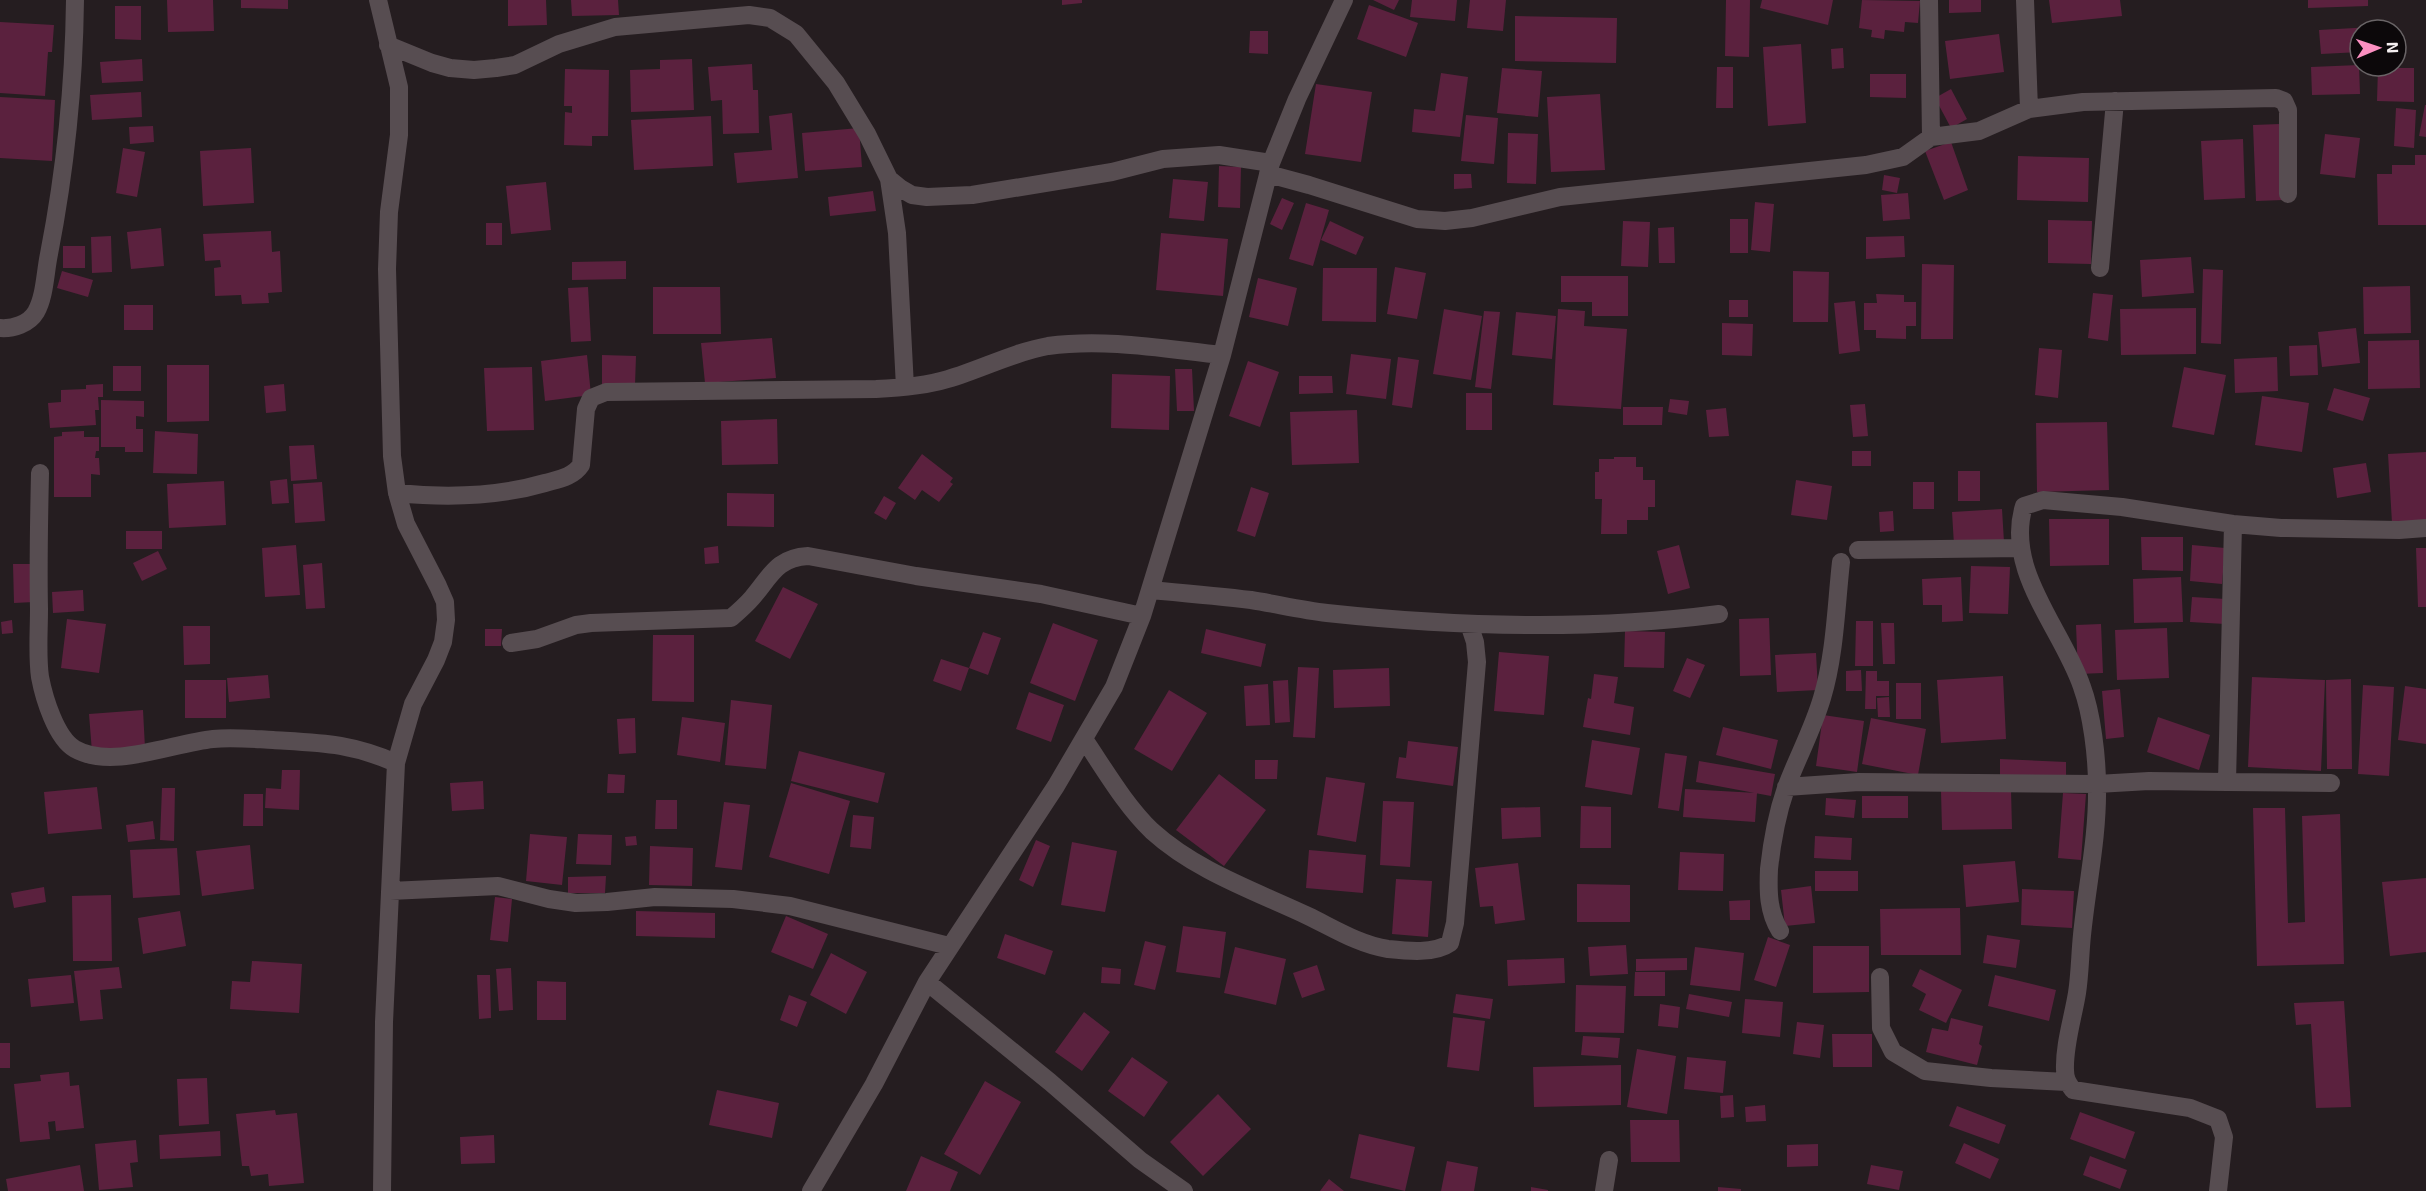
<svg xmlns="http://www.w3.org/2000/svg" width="2426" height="1191" font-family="'Exo 2',sans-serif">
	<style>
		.building { fill: #5b213e }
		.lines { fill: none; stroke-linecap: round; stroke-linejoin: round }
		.minor { stroke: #574d51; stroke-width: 18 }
	</style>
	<rect width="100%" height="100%" fill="#251d20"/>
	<path class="building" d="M167,0h46l1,31 -46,1z
		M241,0h47v9l-47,-1z
		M508,0h38l1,25 -39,1z
		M571,0h47l1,15 -47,1z
		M1062,0h20v3l-20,2z
		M1373,0h26l-5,10z
		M1412,0h45l-2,21 -45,-4z
		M1470,0h36l-3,31 -36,-3z
		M1726,0h24l-1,57 -24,-1z
		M1762,0h71l-5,25 -68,-17z
		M1862,0l58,1 -2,22 -13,-1 -1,10 -19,-2 -1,9 -13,-2 1,-7 -13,-2z
		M1949,0h32v12l-32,1z
		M2049,0h71l2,16 -70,7z
		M2308,0h60v6l-60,2z
		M1369,5l49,18 -12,34 -49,-18z
		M115,6h26v34l-26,-1z
		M1515,16l102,2 -1,45 -101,-2z
		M0,22l54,3 -2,27h-4l-3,44 -45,-3z
		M2373,27v3h-13v22l-39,2 -2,-24z
		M1250,31h18v23l-19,-1z
		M1999,34l5,38 -54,7 -5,-38z
		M1801,44l5,79 -38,3 -5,-79z
		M1843,48l1,20 -12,1 -1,-20z
		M142,59l1,22 -41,2 -2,-21z
		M692,59l2,51 -63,2 -1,-42 30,-1v-9z
		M752,64l1,26h5l1,43 -36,1 -1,-34 -11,1 -3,-34z
		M2359,65l1,29 -48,1 -1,-28z
		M1717,67h16v41h-17z
		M1502,68l40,3 -4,46 -41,-4z
		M2378,68h36v34l-37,-1z
		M565,69l44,1 -1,66h-16v10l-28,-1 1,-33 7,1v-7h-8z
		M1441,73l27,4 -8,60 -48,-5 2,-23 21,2z
		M1870,74h36v24l-36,-1z
		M1316,84l56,8 -11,70 -56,-8z
		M1951,89l16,30 -16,9 -16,-30z
		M141,92l1,25 -50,3 -2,-25z
		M1600,94l5,76 -54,2 -4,-75z
		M0,97l55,3 -3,61 -52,-3z
		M2425,105h1v32l-7,-1z
		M2396,108l20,2 -2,38 -20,-2z
		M792,113l6,65 -61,5 -3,-30 38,-3 -3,-34z
		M1466,115l32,3 -4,46 -33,-3z
		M711,116l2,50 -79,4 -3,-50z
		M2280,124l3,76 -27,1 -3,-76z
		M153,126l1,16 -24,2 -1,-17z
		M859,128l3,39 -57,4 -3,-38z
		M1508,133l30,1 -2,50 -29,-1z
		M2325,134l35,4 -5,40 -35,-4z
		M2243,139l2,59 -41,2 -3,-59z
		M1951,142l17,48 -24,10 -19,-49z
		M123,148l22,4 -8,45 -21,-4z
		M251,148l3,55 -51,3 -3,-55z
		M2415,155h11v70h-48l-1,-51h15v-9h23z
		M2018,156l71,2 -1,44 -71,-2z
		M1219,166l22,1 -1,41 -22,-1z
		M1454,174h17l1,14 -18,1z
		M1884,175l16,3 -3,15 -15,-3z
		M1173,179l35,3 -4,39 -35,-3z
		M546,182l5,48 -40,4 -5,-48z
		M873,191l3,20 -46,5 -2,-19z
		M1908,193l2,26 -27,2 -2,-26z
		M1282,198l12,5 -12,27 -12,-6z
		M1755,202l19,2 -4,48 -19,-2z
		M1306,203l23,7 -16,56 -24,-7z
		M1730,219h18v34h-18z
		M2048,220l44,1 -1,43 -43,-1z
		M1330,221l34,16 -8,18 -35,-15z
		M1623,221l27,1 -2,45 -27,-1z
		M486,223h16v22h-16z
		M1674,227l1,36h-16l-1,-35z
		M161,228l3,38 -33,3 -4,-37z
		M271,231l1,21 8,-1 2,41 -14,1 1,10 -27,1 -1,-9 -26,1 -1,-28 7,-1 -1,-7 -15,1 -2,-27z
		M1161,233l67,6 -5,57 -67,-6z
		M111,236l1,36 -20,1 -1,-36z
		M1904,236l1,21 -39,2v-22z
		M63,246h22v22h-22z
		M2191,257l3,36 -52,4 -2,-37z
		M626,261v18l-54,1v-18z
		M1922,264l32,1 -1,74h-32z
		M1395,267l31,6 -9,46 -30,-5z
		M1323,268h54l-1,54 -54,-1z
		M2203,269l20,1 -2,74 -20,-1z
		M62,271l31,9 -5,17 -31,-9z
		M1793,271l36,1 -1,50h-35z
		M1561,276h67v40h-36v-14h-31z
		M1258,278l39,10 -9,38 -39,-9z
		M2410,286l1,47 -47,1 -1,-47z
		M588,287l3,54 -20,1 -3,-54z
		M653,287h67l1,47h-68z
		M2093,293l20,2 -5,46 -20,-3z
		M1876,294l28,1v7h12v24h-10v13l-30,-1v-8h-12v-27h13z
		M1729,300h19v17h-19z
		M1855,301l5,50 -21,3 -5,-51z
		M124,305h29v25h-29z
		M2196,308v46l-75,1 -1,-46z
		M1444,309l38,7 -11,64 -38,-6z
		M1558,309l27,2 -1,15 43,3 -6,80 -68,-4z
		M1484,311l16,1 -9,77 -16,-2z
		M1516,312l40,4 -4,43 -40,-4z
		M1722,323l31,1 -1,32 -30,-1z
		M2356,328l4,35 -38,4 -4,-35z
		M772,338l4,40 -71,5 -4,-40z
		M2419,340l1,48 -52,1v-48z
		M2317,345l1,30 -28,1 -1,-30z
		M2039,348l23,2 -4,48 -23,-3z
		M1351,354l40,5 -5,40 -40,-5z
		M587,355l4,40 -46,6 -4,-40z
		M602,355l34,1 -1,29h-33z
		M1398,357l21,3 -7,48 -20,-3z
		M2277,357l1,34 -43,2 -1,-34z
		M1248,361l31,11 -19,55 -31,-11z
		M167,365h42v56l-42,1z
		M113,366h28v25h-28z
		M532,367l2,63 -47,1 -3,-63z
		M2184,367l42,8 -12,60 -42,-8z
		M1175,369h17l2,42h-17z
		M1112,374l58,2 -1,54 -58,-2z
		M1299,376h33l1,17 -34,1z
		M103,384v13h-5l1,13h-4l1,15 -46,3 -2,-25 13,-1v-12l25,-1v-4z
		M284,384l2,27 -20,2 -2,-27z
		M2334,388l36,10 -7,23 -36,-11z
		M1466,393h26v37h-26z
		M2262,396l47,7 -7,49 -47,-7z
		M1670,399l19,2 -2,14 -19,-3z
		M101,400l43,1v16l-8,-1v13h7v23h-18v-5h-24z
		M1865,404l3,32 -15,1 -3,-32z
		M1623,407h40l-1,18h-39z
		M1726,408l3,28 -20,1 -3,-27z
		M1357,410l2,53 -67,2 -2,-53z
		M777,419l1,45 -56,1 -1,-44z
		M2107,422l2,68 -72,2 -1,-69z
		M84,431v6h15v14h-3l-1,7h4l1,17 -9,-1v23h-37v-60l8,-1v-4z
		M155,431l43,3 -1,40 -44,-1z
		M314,445l3,34 -26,2 -2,-35z
		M1852,451h19v15h-19z
		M2426,452v69l-34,2 -4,-69z
		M922,454l31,24 -3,4 3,2 -14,18 -17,-12 -7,10 -17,-12z
		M1614,457h22v10h7v13h12v27h-7v13h-21v14h-26l1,-35h-7v-27h4v-13h15z
		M2366,463l5,29 -34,6 -4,-30z
		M1958,471h22v30h-22z
		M287,479l2,24 -17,1 -2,-23z
		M1796,480l36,6 -5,34 -36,-5z
		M224,481l2,44 -57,3 -2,-44z
		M322,482l3,39 -30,2 -2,-39z
		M1913,482h21v27h-21z
		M1251,487l18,6 -14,44 -18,-6z
		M727,493l47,1v33l-47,-1z
		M884,496l12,7 -10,17 -12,-7z
		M2002,509l2,33 -50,3 -2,-33z
		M1893,511l1,20 -14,1 -1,-20z
		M2049,519h60v46l-59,1z
		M126,531h36v18h-36z
		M2141,537h42v34l-41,-1z
		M296,545l4,50 -35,2 -3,-49z
		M1679,545l11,43 -22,6 -11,-43z
		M2192,545l33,3 -3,36 -32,-3z
		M718,546l1,17 -14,1 -1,-16z
		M2416,548h10v59h-8z
		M158,551l9,18 -25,12 -9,-18z
		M322,563l3,45 -19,1 -3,-44z
		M13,564h19l2,38 -20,1z
		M1971,566l39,1 -2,47 -39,-1z
		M1961,577l2,44 -21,1v-17h-19l-1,-26z
		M2181,577l2,45 -49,1 -1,-44z
		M783,587l35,17 -28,55 -35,-18z
		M83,590l1,21 -31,2 -1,-21z
		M2192,597l34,2 -1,25 -35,-2z
		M1769,618l2,57 -31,1 -1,-57z
		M67,619l39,5 -7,49 -38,-5z
		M12,620l1,13 -11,1 -1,-12z
		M1856,621h17v45h-18z
		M1053,623l45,17 -23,61 -45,-18z
		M1881,623h13l1,41h-12z
		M2101,624l2,49 -25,1 -2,-49z
		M183,626h27v38l-26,1z
		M2167,628l2,50 -52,2 -2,-50z
		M485,629h17l-1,17h-16z
		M1206,629l60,15 -5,23 -60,-14z
		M1625,631l40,1 -1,36 -40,-1z
		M983,632l18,6 -13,37 -19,-7z
		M653,635h41v67l-42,-1z
		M1499,652l50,4 -5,59 -50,-4z
		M1816,653l2,37 -41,2 -2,-37z
		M1687,658l18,7 -15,33 -17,-7z
		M941,659l28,9 -8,23 -28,-10z
		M1298,667l21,1 -4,70 -22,-1z
		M1389,668l1,38 -56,2 -1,-38z
		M1861,670l1,21h-16v-20z
		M1866,671h11v10h12v15h-13v13h-11z
		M1594,674l24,3 -4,26 20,4 -4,28 -47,-8 5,-29 3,1z
		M268,675l2,23 -41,4 -2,-24z
		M2003,676l3,63 -65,4 -4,-63z
		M2252,677l73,3 -4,91 -73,-4z
		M2351,679l1,90h-25l-1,-89z
		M185,680h41v38h-41z
		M1288,680l2,42 -15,1 -2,-42z
		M1896,683h25v36h-25z
		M1268,684l2,41 -24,1 -2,-40z
		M2363,685l31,2 -5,89 -31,-2z
		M2405,686l21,3v55l-28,-4z
		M2120,689l4,48 -18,2 -4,-48z
		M1169,690l38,23 -35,58 -38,-22z
		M1029,692l35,13 -13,37 -35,-13z
		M1889,697l1,20h-12l-1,-19z
		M731,700l41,5 -6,64 -41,-4z
		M143,710l2,38 -53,4 -3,-38z
		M1823,715l41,6 -7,51 -41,-6z
		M682,717l43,6 -5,39 -43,-7z
		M2158,717l52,18 -11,35 -52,-18z
		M635,718l1,35 -17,1 -2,-35z
		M1871,718l55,11 -8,46 -56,-11z
		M1723,727l55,13 -7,29 -55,-14z
		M1592,740l48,8 -8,47 -47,-8z
		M1408,741l50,6 -5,39 -57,-8 3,-21 7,1z
		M799,751l86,22 -7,30 -87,-22z
		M1665,753l22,3 -8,55 -21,-3z
		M2000,759l66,3v17l-66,-3z
		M1255,760h23l-1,19h-22z
		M1699,761l76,13 -4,22 -75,-14z
		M282,770h18l-1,40 -34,-2 1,-20 15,1z
		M608,774l17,1 -1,18h-17z
		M1219,774l47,36 -42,56 -48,-36z
		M1326,777l39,6 -9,59 -39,-7z
		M483,781l1,28 -32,2 -2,-28z
		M791,783l59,18 -21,73 -60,-17z
		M97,787l5,42 -54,5 -4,-42z
		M162,788h13l-1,53 -14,-1z
		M1685,789l72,4 -2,29 -72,-5z
		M2011,790l1,39 -70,1 -1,-39z
		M2063,793l23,1 -5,66 -23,-2z
		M244,794h19v32h-20z
		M1862,796h46v22h-46z
		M1826,798l30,2 -2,18 -29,-3z
		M656,800h21v29h-22z
		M1383,801l31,1 -4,65 -30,-2z
		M724,802l26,3 -8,65 -27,-3z
		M1581,806l30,1v41h-31z
		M1540,807l1,30 -39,2 -1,-31z
		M2253,808h32l3,115 17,-1 -3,-106 38,-2 4,150 -87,2z
		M853,815l21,2 -3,32 -21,-2z
		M153,821l2,18 -27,3 -2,-17z
		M530,834l37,3 -5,48 -36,-4z
		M578,834l34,1 -1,30 -35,-1z
		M636,836l1,9 -11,1 -1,-9z
		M1815,836l37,2 -1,22 -37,-2z
		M1036,840l14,6 -17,41 -14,-7z
		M1072,842l45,9 -12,61 -44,-7z
		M250,845l4,44 -52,7 -6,-45z
		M650,846l43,2 -1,38 -43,-1z
		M177,848l3,47 -47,3 -3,-48z
		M1309,850l57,5 -3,38 -57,-5z
		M1680,852l44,2 -1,37 -45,-1z
		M2015,861l4,41 -53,5 -3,-42z
		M1518,863l7,57 -30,4 -2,-18 -13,1 -5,-39z
		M1815,871h43v20h-43z
		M606,876l-1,17h-37v-16z
		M2426,878v74l-36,4 -8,-74z
		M1396,879l36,2 -4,56 -36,-3z
		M1577,884l53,1v37h-53z
		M1811,886l4,37 -30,3 -4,-36z
		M44,887l2,15 -32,6 -3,-15z
		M2022,889l52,2 -2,37 -51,-3z
		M111,895l1,66h-39l-1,-65z
		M495,897l17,2 -4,43 -18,-2z
		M1750,900v20h-20l-1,-19z
		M1960,908l1,47h-80l-1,-46z
		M180,911l6,35 -43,8 -5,-36z
		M636,911l79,2v25l-79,-2z
		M786,916l42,18 -15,35 -42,-17z
		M1183,926l43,6 -6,46 -44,-6z
		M1005,934l48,17 -8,24 -48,-17z
		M1987,935l33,5 -4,28 -33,-5z
		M1768,937l22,8 -14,42 -22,-7z
		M1145,941l21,5 -11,44 -21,-5z
		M1626,945l2,29 -38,2 -2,-29z
		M1813,946h56v46l-56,1z
		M1235,947l51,12 -10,46 -52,-12z
		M1695,947l49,6 -4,38 -50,-6z
		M831,953l36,19 -21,42 -36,-19z
		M1564,958l1,25 -57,3 -1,-26z
		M1687,958v12l-51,1v-12z
		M252,961l50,3 -3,49 -69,-4 2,-28 18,1z
		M1317,965l8,25 -23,8 -9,-25z
		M119,967l3,21 -22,2 3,29 -23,2 -6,-50z
		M1102,967l19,2 -1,15 -19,-1z
		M511,968l2,42 -14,1 -3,-42z
		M1920,969l42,21 -16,33 -27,-13 7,-16 -14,-8z
		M1635,972h30v24h-31z
		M71,975l3,28 -43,4 -3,-28z
		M477,975h13l1,43 -12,1z
		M1995,975l61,15 -7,31 -61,-15z
		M537,981l29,1v38h-29z
		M1576,985l50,1 -2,47 -49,-1z
		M1456,994l37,5 -3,20 -37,-6z
		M1689,994l43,8 -3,15 -43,-8z
		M789,995l18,7 -10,25 -17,-7z
		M1745,999l38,3 -3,35 -38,-4z
		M2344,1001l7,106 -35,1 -5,-84 -15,1 -2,-22z
		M1660,1004l20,3 -2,21 -20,-2z
		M1084,1012l26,20 -28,39 -27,-19z
		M1453,1017l32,4 -6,50 -32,-4z
		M1951,1018l32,8 -4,18 3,2 -5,19 -51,-13 6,-24 16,3z
		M1797,1022l27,3 -4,33 -27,-4z
		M1832,1034h40v33h-39z
		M1583,1036l37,2 -2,20 -37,-3z
		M0,1043h10v25h-10z
		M1637,1049l39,7 -9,58 -40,-7z
		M1132,1057l36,25 -24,35 -36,-26z
		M1687,1057l39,4 -3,32 -39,-4z
		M1621,1065v40l-87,2 -1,-40z
		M69,1072l1,14 9,-1 5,43 -28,3 -1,-10 -7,1 2,17 -30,3 -6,-58 27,-3 -1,-6z
		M207,1078l2,46 -30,2 -2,-47z
		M985,1081l36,21 -41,73 -36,-21z
		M717,1090l62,13 -7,35 -63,-13z
		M1218,1094l33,35 -48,47 -33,-34z
		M1733,1095l1,22 -13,1 -1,-22z
		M1765,1105l1,16 -20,1 -1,-15z
		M1957,1106l49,19 -7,19 -50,-18z
		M275,1110l1,5 21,-2 7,70 -35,3 -1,-12 -17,2 -2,-10h-7l-6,-52z
		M2080,1112l55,20 -10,27 -55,-20z
		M1630,1120h49l1,42h-49z
		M220,1131l1,25 -61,3 -1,-24z
		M1359,1134l56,13 -10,44 -55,-13z
		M494,1135l1,28 -34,1 -1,-27z
		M136,1140l2,22 -8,1 3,24 -34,3 -4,-46z
		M1964,1143l35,16 -9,20 -35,-16z
		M1818,1144v22l-31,1v-22z
		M921,1156l37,16 -8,19h-44z
		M2090,1156l37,14 -7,19 -37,-14z
		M1447,1161l31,6 -4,24h-33z
		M80,1165l4,26h-76l-2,-12z
		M1871,1165l32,6 -4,19 -32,-6z
		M1329,1179l15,12h-24z
		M1531,1187l17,3v1h-17z
		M1718,1187l23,2v2h-23z"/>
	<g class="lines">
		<path class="minor" d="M378,0l21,87v48l-10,77 -2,57 5,187 5,37 9,31 32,62 7,16 1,18 -3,22 -7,18 -23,44 -17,59 -12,259 -2,169
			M1929,0l2,137
			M2025,0l4,109
			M388,45l44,18 18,5 24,2 22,-2 19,-3 44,-21 56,-17 134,-12 21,3 26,16 40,49 31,51 22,45 11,9 12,7 15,2 45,-2 140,-23 51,-13 56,-4 52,8
			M1268,174l41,11 108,34 28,2 27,-3 88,-21 306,-32 37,-8 28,-20 48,-6 50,-22 54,-7 193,-4 8,3 4,9v84
			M889,179l8,54 8,154
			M2100,268l15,-167
			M0,328c13,1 29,-4 36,-16 9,-16 9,-39 13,-58 16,-82 25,-170 26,-254
			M40,473c-1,45 -2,91 -1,136 0,22 -2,47 1,68 4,21 16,61 35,72 37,21 98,-6 138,-10 19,-2 40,0 60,1 49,3 77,3 123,23
			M397,493c50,5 100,4 148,-10 14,-4 28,-6 36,-18l5,-56 5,-11 15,-6 270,-3c24,-1 49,-3 72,-10 34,-10 66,-27 100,-33 57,-8 117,3 174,9
			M1858,550l163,-2
			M1151,590c33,3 67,6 100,10 25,4 51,10 76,13 130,14 262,18 392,1
			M511,643l26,-4 39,-14 15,-2 140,-5c7,-6 15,-13 21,-20 19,-22 24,-40 56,-42l108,20 125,18 101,22
			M1084,739c21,31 41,66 68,92 44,40 103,60 156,85 25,12 52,29 80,33 19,2 47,5 62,-6l5,-20 22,-261 -2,-20 -6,-18
			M2227,782l104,1
			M1786,787l73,-5 238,2 52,-3 78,1 6,-258
			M390,891l108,-5 51,13 27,4 31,-1 48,-5 78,2 57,7 159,40
			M1780,931c-12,-19 -12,-40 -11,-62 3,-28 8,-55 17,-81 11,-30 27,-59 36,-90 13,-43 14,-91 19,-136
			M1880,977l1,51 12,24 32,19 66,7 76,4
			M927,982l123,100 90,78 44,31
			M811,1191l63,-107 53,-102 129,-196 58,-99 28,-71 80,-261 49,-192 26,-64 47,-99
			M1604,1191l5,-31
			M2218,1191l6,-54 -6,-18 -28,-11 -117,-18c-5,-7 -8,-11 -8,-20 -1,-25 8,-52 12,-77 3,-19 3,-39 5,-58 5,-50 16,-99 15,-149 0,-29 -5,-72 -15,-99 -19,-57 -78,-117 -58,-181l19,-6 79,7 111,17 48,4 118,2 27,-2"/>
	</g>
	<g transform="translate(2378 48) rotate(88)"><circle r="28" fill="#0c080a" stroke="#696466" stroke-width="1.5"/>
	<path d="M0-4.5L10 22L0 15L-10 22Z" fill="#fc8fc1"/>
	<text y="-9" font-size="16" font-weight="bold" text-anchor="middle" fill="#f5eff1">N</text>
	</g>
</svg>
